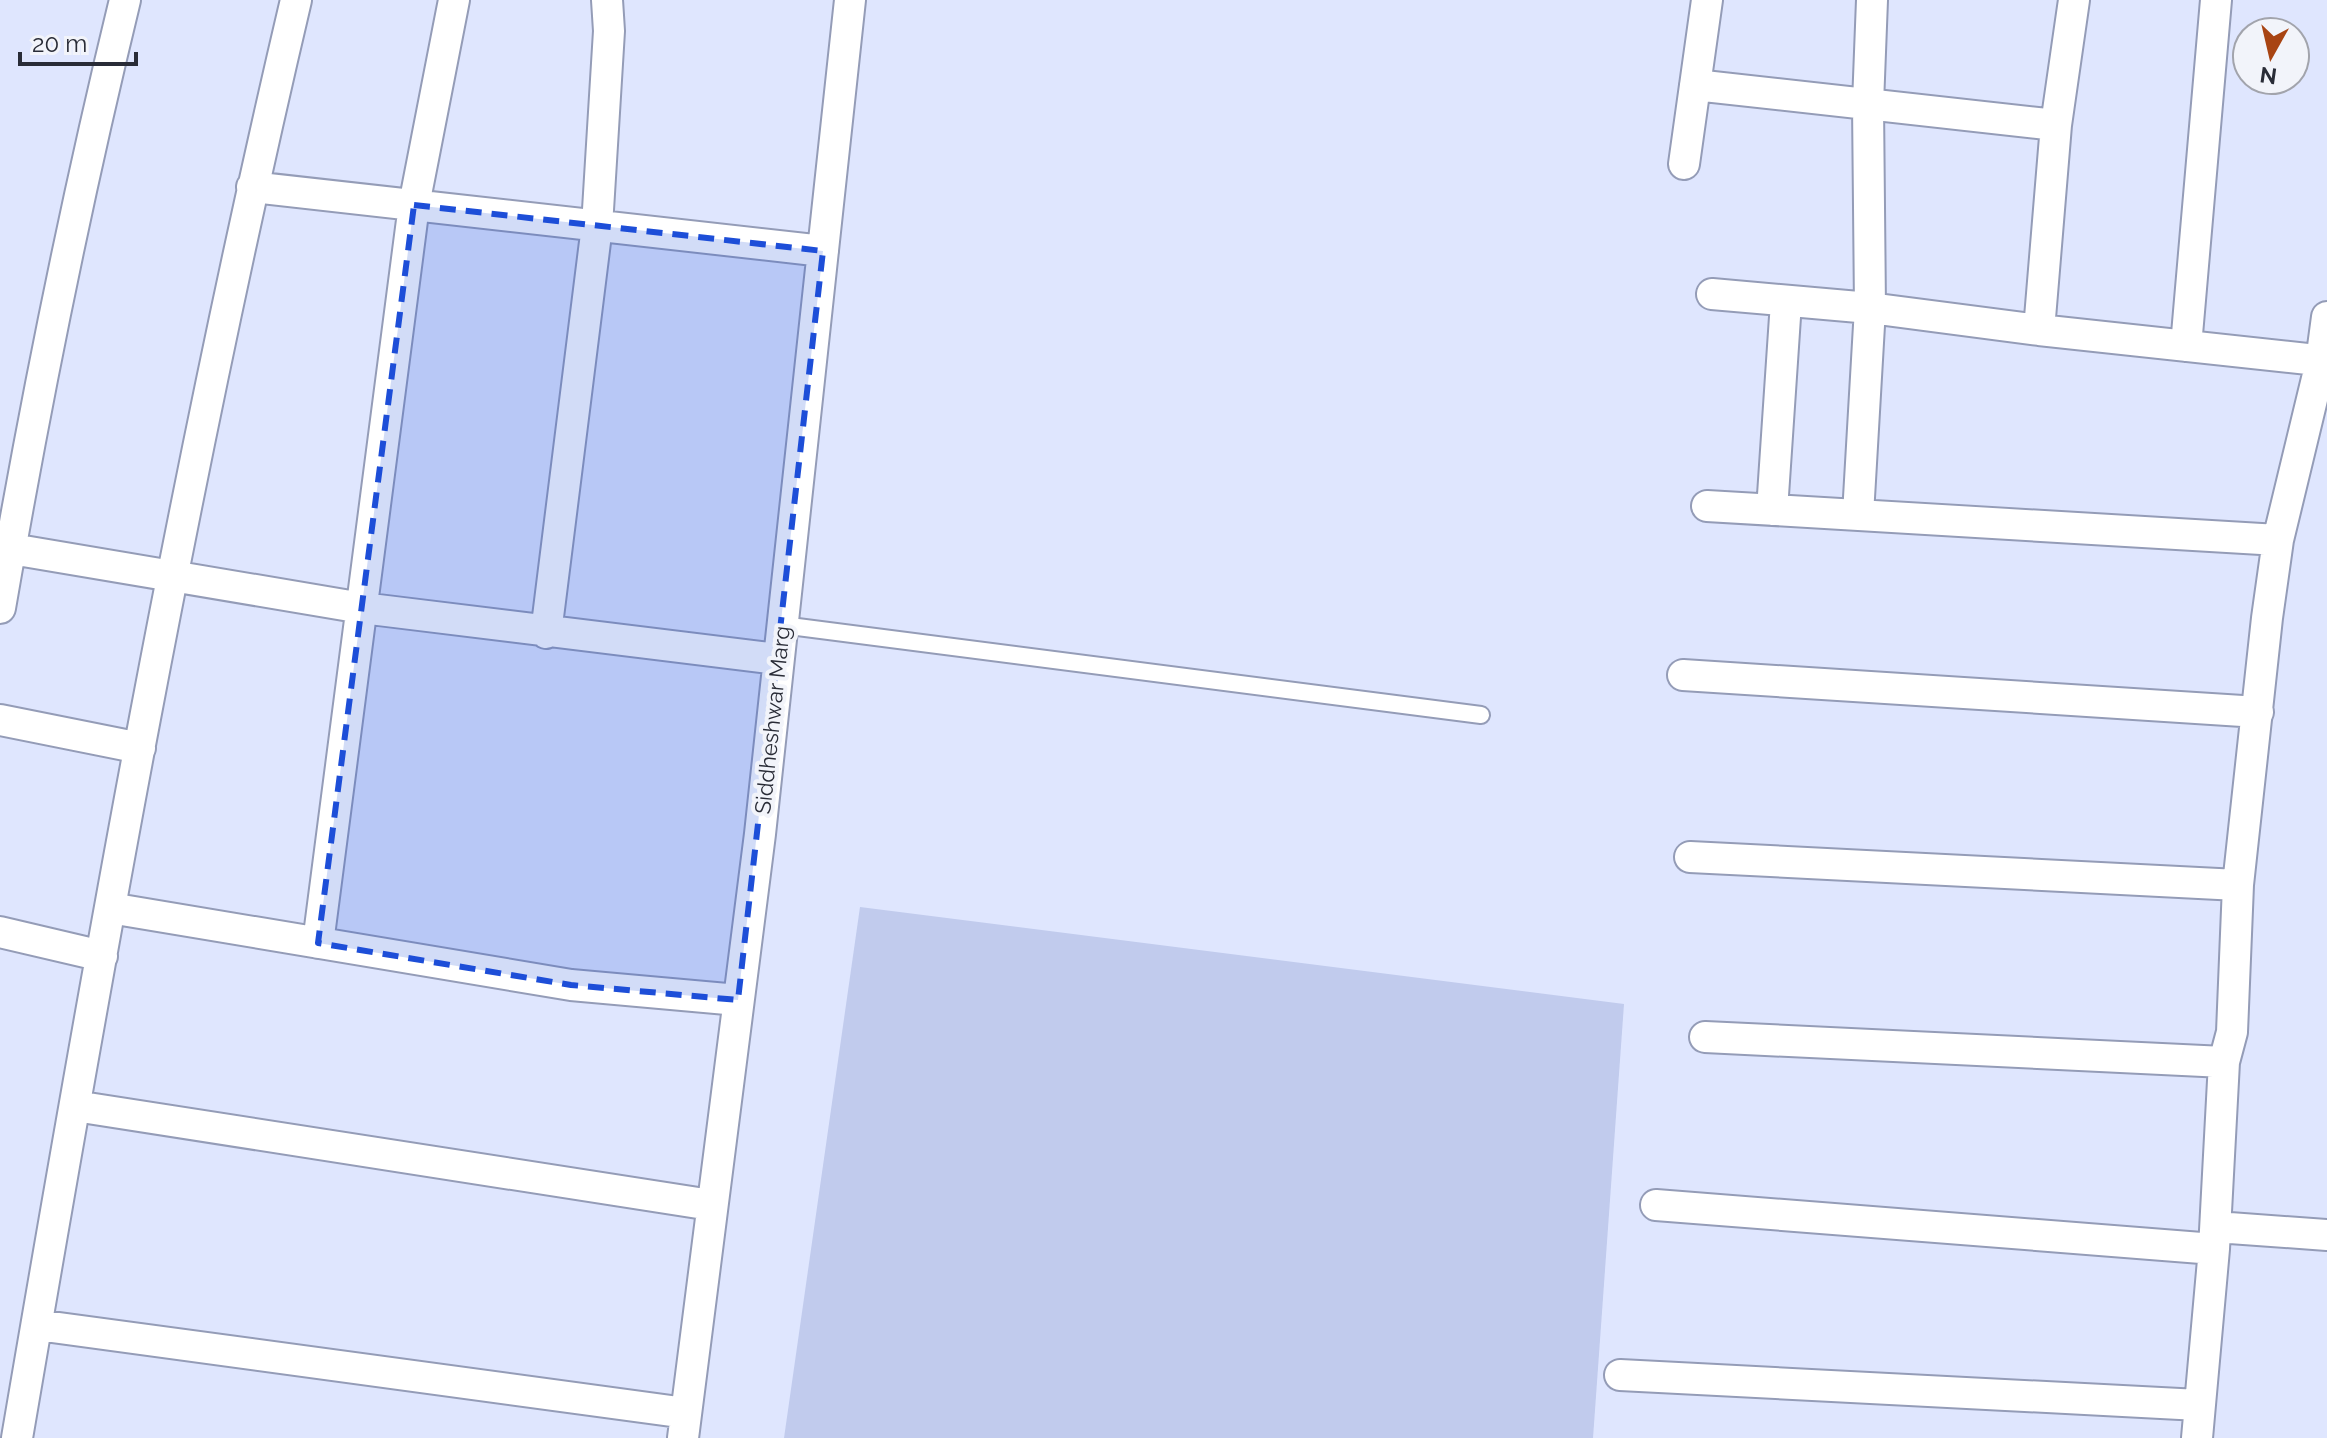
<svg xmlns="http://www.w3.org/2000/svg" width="2327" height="1438" font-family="Raleway,sans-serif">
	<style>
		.green { fill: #c1cbed }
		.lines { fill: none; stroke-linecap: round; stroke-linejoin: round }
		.lane-casing { stroke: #949cb7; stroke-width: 20 }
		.street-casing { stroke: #949cb7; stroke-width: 34 }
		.lane { stroke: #fff; stroke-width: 16 }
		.street { stroke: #fff; stroke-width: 30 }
		.marked { fill: #1d4ed8; fill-opacity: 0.2; stroke: #1d4ed8; stroke-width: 6; stroke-dasharray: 16 10; stroke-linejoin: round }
		.labels { text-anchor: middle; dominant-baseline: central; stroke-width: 8; stroke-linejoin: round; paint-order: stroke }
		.street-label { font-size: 22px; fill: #292c37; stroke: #f2f4fa }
	</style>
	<rect width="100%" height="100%" fill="#dfe6fe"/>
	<path class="green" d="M860,907l764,97 -31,434h-809z"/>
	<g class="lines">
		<defs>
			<path id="lane" d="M782,625l699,90"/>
			<path id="street" d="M1695,85l361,40
				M1684,164l23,-164
				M252,187l571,64
				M1712,294l158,14 169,22 288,31
				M2039,330l17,-205 18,-125
				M2186,346l30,-346
				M1707,506l571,34
				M1772,510l14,-208
				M1858,515l12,-207 -2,-204 4,-104
				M0,547l362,61 416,51
				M0,608c35,-204 76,-407 125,-608
				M546,633l51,-407 12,-195 -2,-31
				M1683,675l575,37
				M0,720l140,28
				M1690,857l548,28
				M110,908l461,77 167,15
				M0,932l102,24
				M318,943l96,-738 40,-205
				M1705,1037l519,25
				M75,1106l636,99
				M1656,1205l558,44
				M2216,1227l111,8
				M37,1325l649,88
				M1620,1375l579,30
				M17,1438c82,-481 167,-963 279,-1438
				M683,1438l77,-604 90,-834
				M2197,1438l17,-189 10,-187 8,-30 6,-147 29,-267 11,-78 43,-178 6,-45"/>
		</defs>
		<use href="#lane" class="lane-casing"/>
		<use href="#street" class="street-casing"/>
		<use href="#lane" class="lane"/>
		<use href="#street" class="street"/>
	</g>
	<path class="marked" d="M414,205l409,46 -85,749 -167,-15 -253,-42z"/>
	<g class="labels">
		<g class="street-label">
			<text transform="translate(772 720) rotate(-84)">Siddheshwar Marg</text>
		</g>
	</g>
	<g transform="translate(2271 56) rotate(188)"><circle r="38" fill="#f2f4fa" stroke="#a2a4ac" stroke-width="2"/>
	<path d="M0-6L14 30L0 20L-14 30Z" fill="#a84413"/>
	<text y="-12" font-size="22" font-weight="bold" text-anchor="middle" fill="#292c37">N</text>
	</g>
	<path d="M20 52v12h116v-12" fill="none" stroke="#292c37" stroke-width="4"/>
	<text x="32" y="52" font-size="24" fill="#292c37" stroke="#f2f4fa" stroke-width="6" paint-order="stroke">20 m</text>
</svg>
